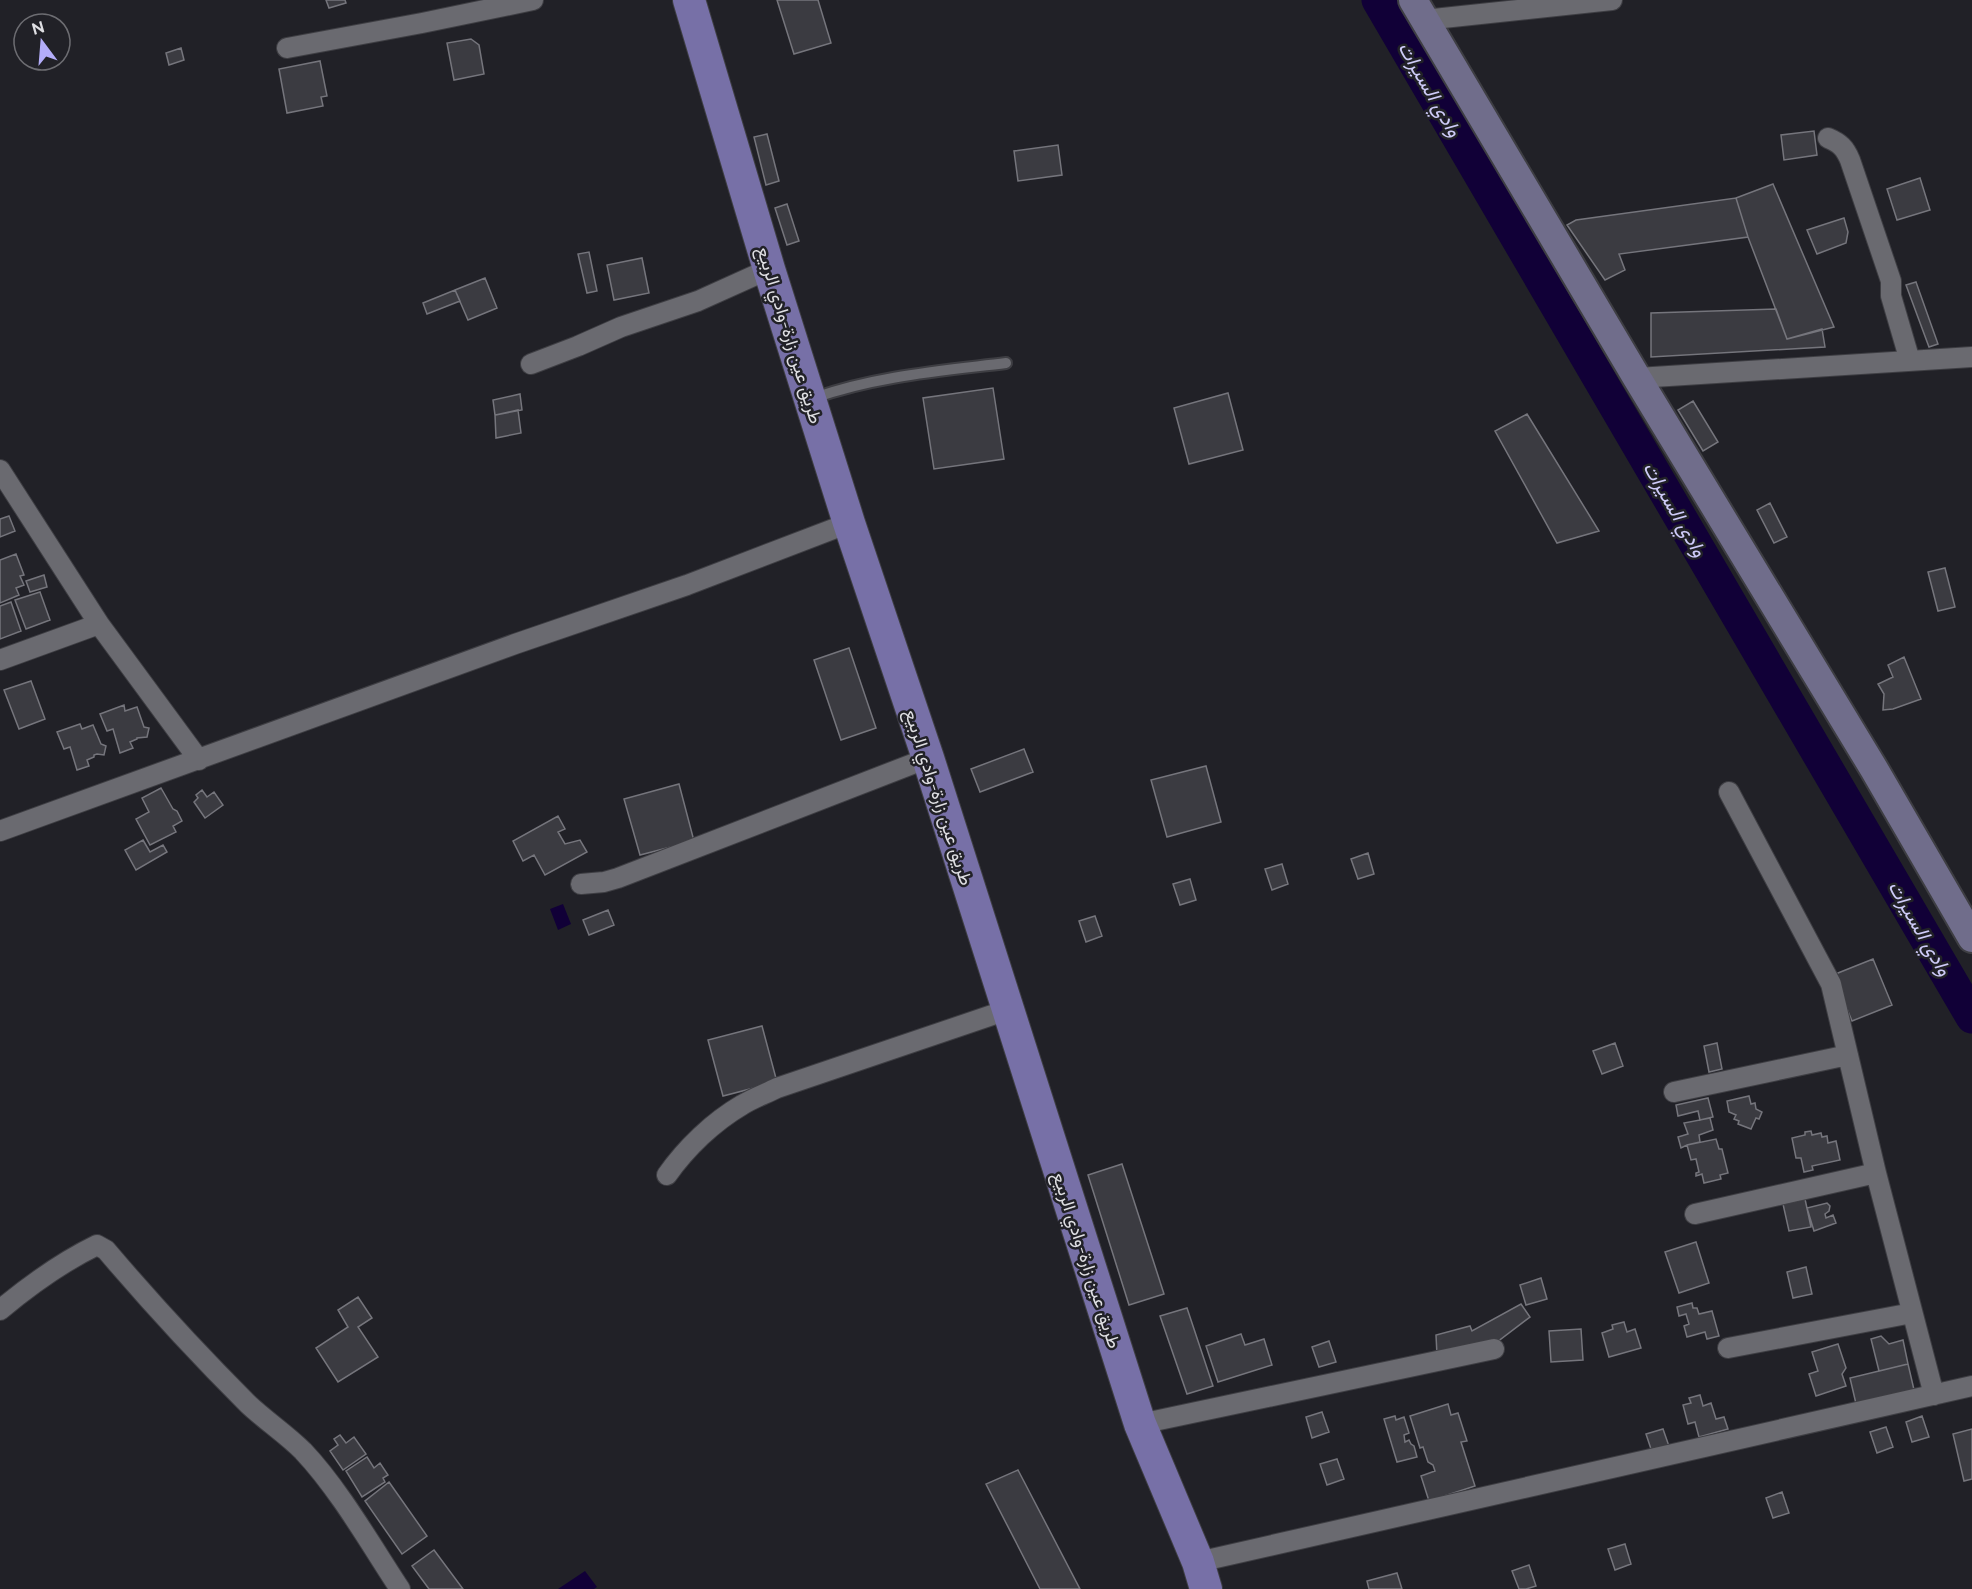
<svg xmlns="http://www.w3.org/2000/svg" width="1972" height="1589" font-family="Raleway,Vazirmatn,sans-serif">
	<style>
		.water { fill: #110037 }
		.lines { fill: none; stroke-linecap: round; stroke-linejoin: round }
		.river { stroke: #110037; stroke-width: 33 }
		.building { fill: #3b3b41; stroke: #75757c; stroke-width: 1.5 }
		.service-casing { stroke: #3e3e43; stroke-width: 14 }
		.minor-casing { stroke: #3e3e43; stroke-width: 22 }
		.secondary-casing { stroke: #3e3e43; stroke-width: 32 }
		.primary-casing { stroke: #3e3e43; stroke-width: 34 }
		.service { stroke: #6a6a70; stroke-width: 10 }
		.minor { stroke: #6a6a70; stroke-width: 20 }
		.secondary { stroke: #706d8b; stroke-width: 28 }
		.primary { stroke: #7770a7; stroke-width: 32 }
		.labels { text-anchor: middle; dominant-baseline: central; stroke-width: 5; stroke-linejoin: round; paint-order: stroke }
		.street-label { font-size: 18px; fill: #dfdfe3; stroke: #212127 }
		.water-label { font-size: 20px; font-style: italic; fill: #cecbf8; stroke: #212127 }
	</style>
	<rect width="100%" height="100%" fill="#212127"/>
	<path class="water" d="M563,904l8,20 -13,6 -8,-21z
		M585,1571l12,16 -3,2h-36z"/>
	<g class="lines">
		<path class="river" d="M1378,0l594,1017"/>
	</g>
	<path class="building" d="M326,0h19l1,3 -17,5z
		M777,0h41l13,43 -37,11z
		M471,39l8,6 5,29 -30,6 -7,-37z
		M181,48l3,12 -15,5 -3,-12z
		M320,61l7,35 -6,1 2,9 -36,7 -8,-44z
		M1814,131l3,24 -33,5 -3,-25z
		M767,134l12,47 -13,4 -12,-48z
		M1058,145l4,30 -44,6 -4,-30z
		M1920,178l10,32 -33,10 -10,-31z
		M1773,184l61,143 -47,12 -39,-102 -12,-39z
		M1736,198l12,39 -129,17 6,16 -20,10 -38,-55 9,-5z
		M787,204l12,37 -12,4 -12,-37z
		M1844,218l4,14 -2,11 -29,11 -10,-24z
		M589,252l8,39 -10,2 -9,-39z
		M642,258l7,35 -35,7 -7,-35z
		M485,278l12,30 -29,12 -13,-30z
		M1916,282l22,62 -9,3 -23,-62z
		M455,290l5,11 -33,13 -4,-11z
		M1776,309l11,30 35,-10 3,18 -174,10v-44z
		M993,388l11,71 -70,10 -11,-71z
		M1228,393l15,57 -54,14 -15,-56z
		M520,394l2,16 -27,5 -2,-15z
		M1693,401l25,41 -15,9 -25,-41z
		M518,410l3,23 -25,5 -1,-23z
		M1527,414l72,117 -42,12 -62,-112z
		M1770,503l17,34 -13,6 -17,-33z
		M9,516l6,15 -15,6v-18z
		M16,554l8,21 -4,1 4,9 -8,3 3,7 -19,8v-43z
		M1945,568l10,39 -17,4 -10,-39z
		M44,575l3,12 -17,5 -4,-11z
		M40,592l10,28 -24,9 -11,-29z
		M11,602l10,29 -21,8v-33z
		M849,648l27,80 -35,12 -27,-80z
		M1904,657l17,42 -28,10 -10,1 1,-16 -6,-10 15,-7 -5,-12z
		M31,681l14,38 -26,10 -15,-39z
		M124,705l1,6 12,-4 7,20 5,1 -2,9 -10,1v1l-7,3 3,6 -13,5 -7,-24 -6,2 -7,-17z
		M80,724l2,5 11,-4 8,19 5,2 -2,9 -7,-1 -3,1v2l-7,3 2,6 -12,4 -7,-23 -6,2 -7,-17z
		M1024,749l9,23 -53,20 -9,-23z
		M1206,766l15,56 -54,15 -16,-57z
		M679,784l15,57 -54,14 -16,-56z
		M161,788l12,21 4,2 5,10 -9,5 3,6 -26,13 -14,-26 13,-7 -7,-14z
		M202,790l5,7 7,-5 9,13 -18,13 -11,-16 4,-4 -2,-3z
		M558,816l7,13 -7,3 7,12 15,-4 7,12 -42,23 -11,-20 -11,6 -10,-20z
		M143,840l7,12 13,-7 4,7 -31,18 -11,-20z
		M1368,853l6,21 -16,5 -7,-20z
		M1282,864l6,20 -16,6 -7,-21z
		M1190,879l6,21 -16,5 -7,-21z
		M608,910l6,15 -25,10 -6,-15z
		M1095,916l7,20 -16,6 -7,-21z
		M1873,959l19,46 -40,16 -19,-46z
		M762,1026l15,56 -54,14 -15,-56z
		M1615,1043l8,23 -21,8 -9,-23z
		M1717,1043l5,26 -13,3 -5,-26z
		M1749,1096l2,8 4,-1 1,6 6,3 -3,7 -3,-1 -5,11 -13,-5 1,-3 -5,-2 2,-4 -7,-3 -2,-11z
		M1708,1098l5,19 -13,3 -2,-9 -20,5 -2,-11z
		M1710,1118l3,12 -14,5 1,7 -13,3 -6,3 -3,-11 10,-3 -4,-11z
		M1811,1131l1,4 9,-2 1,4 5,-1 1,7 8,-2 4,19 -28,6 1,4 -9,2 -3,-14h-5l-4,-20 13,-3v-3z
		M1716,1139l3,10h3l6,24 -8,2 1,4 -17,4 -2,-9 -6,2v-3l3,-1 -3,-13 -5,1 -4,-15z
		M1122,1164l42,130 -35,11 -41,-130z
		M1805,1199l6,28 -22,4 -6,-27z
		M1827,1203l3,3 -1,5 -4,3 1,4 7,-3 3,8 -22,8 -7,-23z
		M1696,1242l13,41 -30,10 -14,-41z
		M1806,1267l6,27 -19,4 -6,-26z
		M1541,1278l6,21 -21,6 -6,-20z
		M358,1297l14,21 -14,9 20,30 -40,25 -22,-34 32,-21 -10,-17z
		M1692,1303l1,5h4l2,6 13,-3 7,25 -12,3 -2,-7 -18,5 -3,-11 5,-2 -3,-10 -7,2 -2,-9z
		M1521,1304l9,13 -33,25 -60,13 -1,-20 34,-9 2,5z
		M1187,1308l26,78 -26,8 -27,-78z
		M1624,1322l3,10 8,-3 6,19 -32,9 -7,-24 11,-4 -1,-4z
		M1581,1329l2,31 -32,2 -2,-31z
		M1241,1334l4,11 19,-6 8,26 -54,17 -12,-36z
		M1881,1336l8,8 14,-4 5,24 -29,7 -8,-32z
		M1329,1341l7,21 -17,5 -7,-20z
		M1838,1344l8,24 -4,6 4,12 -30,10 -7,-22 9,-3 -6,-19z
		M1908,1364l7,30 -58,14 -7,-30z
		M1700,1395l3,11 8,-3 5,16 8,-2 4,12 -29,8 -4,-15 -7,2 -5,-19 8,-2 -2,-5z
		M1448,1404l3,11 7,-2 9,28 -6,1 14,44 -46,15 -8,-25 14,-5 -2,-6 -5,-3 -5,-15 -3,1 -10,-32z
		M1322,1412l7,20 -17,6 -6,-21z
		M1395,1416l1,4 8,-3 5,16 -5,2 1,7 4,-2 2,4 3,2 3,11 -20,5 -13,-43z
		M1922,1416l7,21 -17,5 -6,-20z
		M1886,1427l7,20 -16,6 -7,-21z
		M1663,1429l7,20 -17,6 -7,-21z
		M1972,1429v50l-8,2 -11,-47z
		M340,1435l6,8 8,-6 12,17 -23,16 -13,-19 8,-6 -4,-6z
		M367,1457l7,11 6,-5 8,12 -5,3 2,4 -23,15 -16,-26z
		M1337,1459l7,20 -17,6 -7,-21z
		M1018,1470l62,119h-40l-54,-105z
		M389,1482l38,54 -25,18 -37,-53z
		M1782,1492l7,21 -16,5 -7,-20z
		M1625,1544l6,20 -16,6 -7,-21z
		M434,1550l29,39h-34l-17,-23z
		M1529,1565l7,21 -10,3h-7l-7,-18z
		M1397,1573l5,16h-33l-2,-8z"/>
	<g class="lines">
		<defs>
			<path id="service" d="M814,398c62,-22 127,-27 192,-35"/>
			<path id="minor" d="M1424,20l188,-20
				M287,48l135,-25 111,-23
				M1828,138c12,5 17,10 22,22l41,121v15l19,65
				M531,364l47,-18 43,-19 77,-26 71,-32
				M1637,378l335,-21
				M0,470l99,154
				M0,660l99,-36 100,136
				M1729,792l102,192 45,189 58,222
				M0,831l515,-187 172,-59 162,-62
				M581,884l23,-2 14,-4 310,-120
				M1674,1092l174,-37
				M667,1175c19,-27 46,-53 75,-70 11,-7 23,-11 35,-17l230,-78
				M1695,1214l181,-41
				M0,1310c30,-25 62,-48 97,-65l9,5c45,53 93,105 142,154 18,17 38,30 55,47 36,38 68,94 97,138
				M1728,1348l184,-35
				M1140,1424l354,-75
				M1198,1562l774,-176"/>
			<path id="secondary" d="M1413,0l224,378 237,391 98,169"/>
			<path id="primary" d="M689,0l80,269 80,254 79,235 212,666 58,138 8,27"/>
		</defs>
		<use href="#service" class="service-casing"/>
		<use href="#minor" class="minor-casing"/>
		<use href="#secondary" class="secondary-casing"/>
		<use href="#primary" class="primary-casing"/>
		<use href="#service" class="service"/>
		<use href="#minor" class="minor"/>
		<use href="#secondary" class="secondary"/>
		<use href="#primary" class="primary"/>
	</g>
	<g class="labels">
		<g class="street-label">
			<text transform="translate(790 335) rotate(73)">طريق عين زارة-وادي الربيع</text>
			<text transform="translate(939 797) rotate(72)">طريق عين زارة-وادي الربيع</text>
			<text transform="translate(1087 1260) rotate(72)">طريق عين زارة-وادي الربيع</text>
		</g>
		<g class="water-label">
			<text transform="translate(1430 89) rotate(60)">وادي السيرات</text>
			<text transform="translate(1675 509) rotate(60)">وادي السيرات</text>
			<text transform="translate(1920 928) rotate(60)">وادي السيرات</text>
		</g>
	</g>
	<g transform="translate(42 42) rotate(344)"><circle r="28" fill="#212127" stroke="#6d6d72" stroke-width="1.5"/>
	<path d="M0-4.5L10 22L0 15L-10 22Z" fill="#b3adf9"/>
	<text y="-9" font-size="16" font-weight="bold" text-anchor="middle" fill="#dfdfe3">N</text>
	</g>
</svg>
